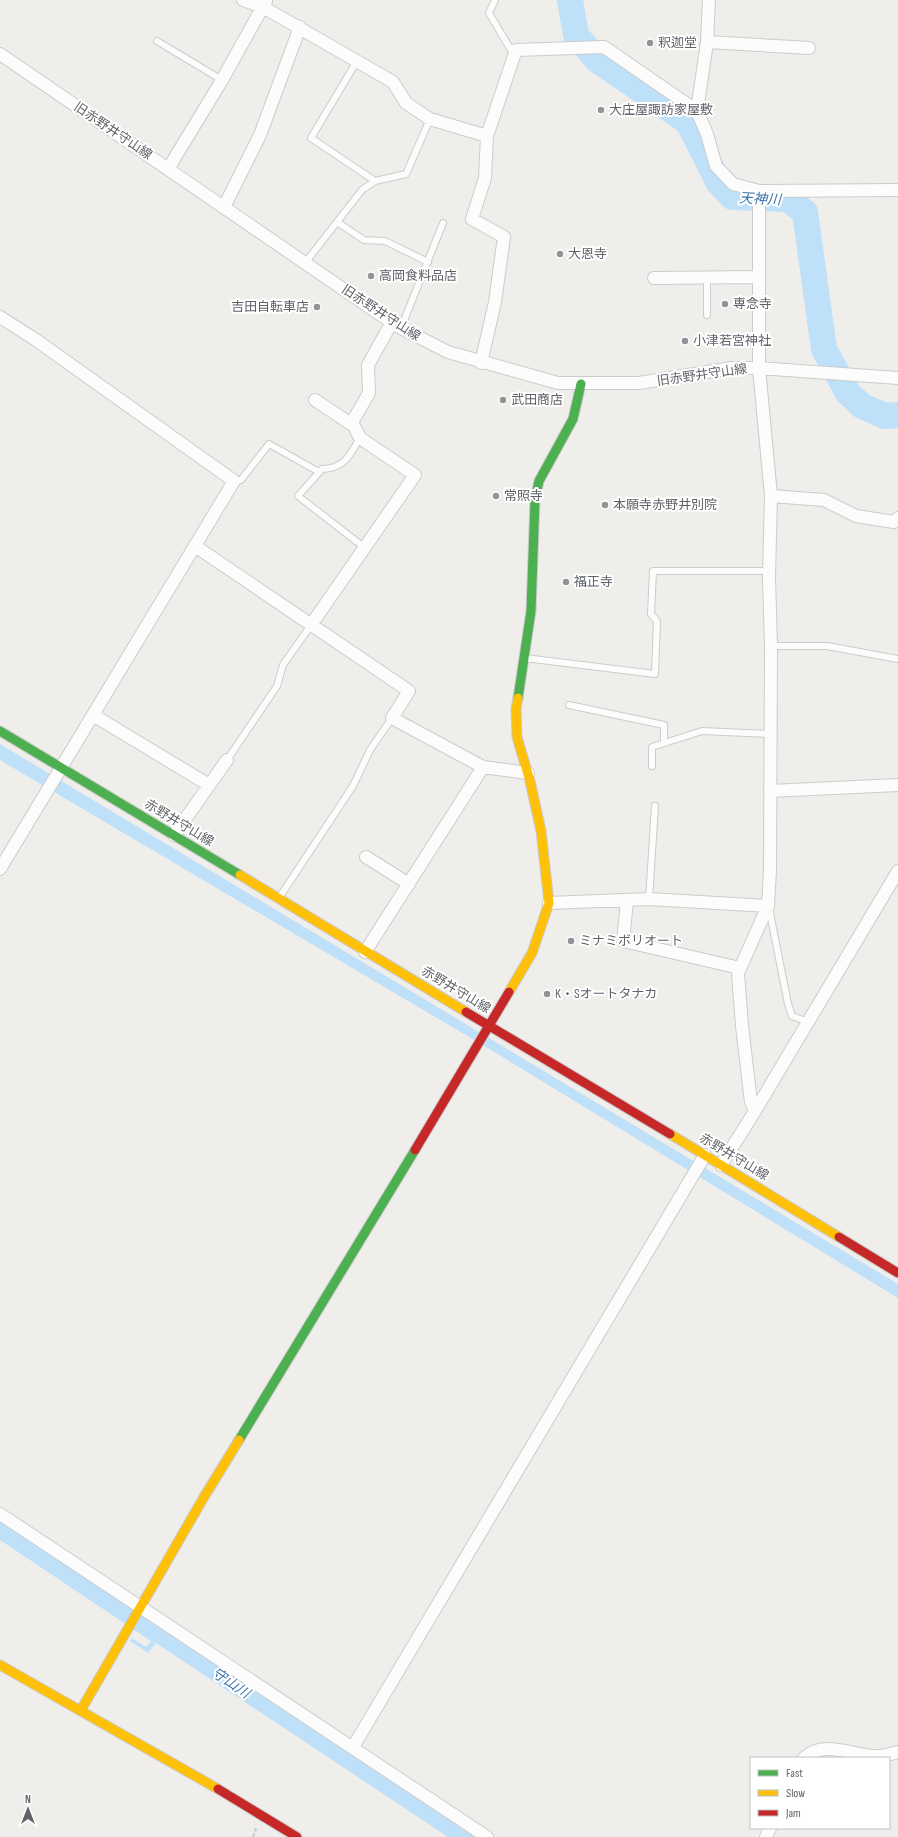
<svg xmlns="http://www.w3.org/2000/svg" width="898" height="1837" font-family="'Sofia Sans Condensed','Noto Sans JP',sans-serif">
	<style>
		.water { fill: #bfe0f9 }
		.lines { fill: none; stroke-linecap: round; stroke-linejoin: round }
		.river { stroke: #bfe0f9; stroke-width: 26 }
		.lane-casing { stroke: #cbcccc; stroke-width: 8 }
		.street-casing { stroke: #cbcccc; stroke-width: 14 }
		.fast-casing { stroke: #cacacb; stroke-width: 11 }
		.slow-casing { stroke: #cacacb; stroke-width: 11 }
		.jam-casing { stroke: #cacacb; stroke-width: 11 }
		.path { stroke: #cacfcc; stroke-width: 2.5; stroke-dasharray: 4 2; stroke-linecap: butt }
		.lane { stroke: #fdfcfc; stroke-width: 6 }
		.street { stroke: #fdfcfc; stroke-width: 12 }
		.fast { stroke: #4caf50; stroke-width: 9 }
		.slow { stroke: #ffc107; stroke-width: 9 }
		.jam { stroke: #c62828; stroke-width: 9 }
		.poi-dot { fill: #919496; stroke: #fff; stroke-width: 1.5 }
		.labels { text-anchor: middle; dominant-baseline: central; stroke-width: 4; stroke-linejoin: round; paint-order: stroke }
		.poi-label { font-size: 13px; fill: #5f6368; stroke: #fff; text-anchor: start }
		.street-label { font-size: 13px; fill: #5f6368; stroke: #fff }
		.water-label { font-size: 14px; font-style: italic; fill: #4174aa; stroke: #fff }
	</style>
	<rect width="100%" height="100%" fill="#efeeea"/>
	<path class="water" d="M0,744l898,540v14l-412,-251 -486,-287z
		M0,1522l475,315h-27l-292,-194 -8,10 -18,-12 2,-3 14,9 5,-6 -151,-101z"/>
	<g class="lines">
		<path class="river" d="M570,0l6,35 21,25 91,62 31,61 13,14 55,2 18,13 19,137 24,44 14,13 23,10 13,-1"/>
		<defs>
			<path id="lane" d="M495,0l-6,13 25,42
				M157,41l65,39
				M357,61l-46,77 64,43
				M337,222l27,18 21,1 43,21
				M305,263l57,-73 13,-9 31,-7 24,-55
				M707,278v37
				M401,328l42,-105
				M360,438c-11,18 -15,30 -38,31l-24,27 67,52
				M234,481l7,-1 28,-36 50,28
				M771,646h56l71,13
				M525,658l130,16 2,-53 -6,-7 2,-43h116
				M569,705l95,20v18
				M227,760l50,-74 6,-21 28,-40
				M652,766v-19l50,-16 68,3
				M279,898l74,-112 17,-36 22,-32
				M649,899l6,-93
				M769,908l19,96 4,12 16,6"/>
			<path id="street" d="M243,0l20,7 130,75 13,21 24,16 57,17
				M709,0l-2,42 -10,69 10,23 9,32 17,18 26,7 139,-1
				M707,42l102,6
				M0,54l397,272 51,26 110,31h81l93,-15h27l139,10
				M168,169l54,-89 44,-79
				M224,207l36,-72 40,-108
				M654,278l105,-1
				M0,317l36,23 198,141 -234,388
				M481,363l14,-61 9,-65 -32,-18 13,-41 2,-42 29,-86 88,-3 93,64
				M351,424l18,-31 -1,-28 24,-43
				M771,496l53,4 32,16 38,6 4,-4
				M195,546l214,145 -17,27 91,49 45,6
				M311,625l104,-150 -55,-37 -6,-12 -39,-26
				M93,715l116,70
				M770,791l128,-6
				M174,835l53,-75
				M366,857l43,27
				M627,901l-4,40 117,27
				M549,903l100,-4 119,7
				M365,952l118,-185
				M755,1111l-4,-9 -9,-76 -4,-53 30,-67 2,-35 1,-225 -2,-69 2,-81 -12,-128v-177
				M721,1165l34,-54 143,-240
				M0,1514l487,323
				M353,1747l352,-592
				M804,1758c18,-18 47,-4 69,-2 8,1 18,-2 25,-4
				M766,1837l4,-9"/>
			<path id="fast" d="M518,698l13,-87 4,-111 4,-19 34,-62 8,-35
				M0,731l240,144
				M239,1440l176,-290"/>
			<path id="slow" d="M240,875l226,137
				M509,992l23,-39 17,-50 -8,-72 -11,-50 -13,-44 -1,-28 2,-11
				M670,1134l169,103
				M0,1665l218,124
				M81,1710l123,-213 35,-57"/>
			<path id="jam" d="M466,1012l204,122
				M415,1150l94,-158
				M839,1237l59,36
				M218,1789l79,48"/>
		</defs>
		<use href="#lane" class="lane-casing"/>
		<use href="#street" class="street-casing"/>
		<use href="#fast" class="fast-casing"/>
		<use href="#slow" class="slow-casing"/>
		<use href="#jam" class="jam-casing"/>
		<path class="path" d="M253,1837l3,-9"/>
		<use href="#lane" class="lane"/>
		<use href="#street" class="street"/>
		<use href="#fast" class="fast"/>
		<use href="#slow" class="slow"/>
		<use href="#jam" class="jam"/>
	</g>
	<g class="poi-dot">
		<circle cx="650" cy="43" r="4"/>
		<circle cx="601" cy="110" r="4"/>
		<circle cx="560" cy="254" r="4"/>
		<circle cx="371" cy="276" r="4"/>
		<circle cx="725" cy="304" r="4"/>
		<circle cx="317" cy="307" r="4"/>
		<circle cx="685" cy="341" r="4"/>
		<circle cx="503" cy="400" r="4"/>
		<circle cx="496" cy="496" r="4"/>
		<circle cx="605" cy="505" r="4"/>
		<circle cx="566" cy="582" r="4"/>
		<circle cx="571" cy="941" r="4"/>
		<circle cx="547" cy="994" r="4"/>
	</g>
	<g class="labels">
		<g class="poi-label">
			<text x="658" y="43">釈迦堂</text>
			<text x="609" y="110">大庄屋諏訪家屋敷</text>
			<text x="568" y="254">大恩寺</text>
			<text x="379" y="276">高岡食料品店</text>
			<text x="733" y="304">専念寺</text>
			<text x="309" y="307" text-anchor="end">吉田自転車店</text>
			<text x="693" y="341">小津若宮神社</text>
			<text x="511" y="400">武田商店</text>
			<text x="504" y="496">常照寺</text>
			<text x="613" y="505">本願寺赤野井別院</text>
			<text x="574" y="582">福正寺</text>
			<text x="579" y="941">ミナミボリオート</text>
			<text x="555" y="994">K・Sオートタナカ</text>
		</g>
		<g class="street-label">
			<text transform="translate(113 131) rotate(34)">旧赤野井守山線</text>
			<text transform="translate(381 313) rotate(33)">旧赤野井守山線</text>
			<text transform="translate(702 375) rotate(-8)">旧赤野井守山線</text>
			<text transform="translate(179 823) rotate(31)">赤野井守山線</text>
			<text transform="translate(456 990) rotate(31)">赤野井守山線</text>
			<text transform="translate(734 1157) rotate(31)">赤野井守山線</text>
		</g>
		<g class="water-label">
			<text transform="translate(760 199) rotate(3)">天神川</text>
			<text transform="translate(231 1683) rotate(34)">守山川</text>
		</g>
	</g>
	<rect x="750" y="1757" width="140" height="72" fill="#ffffff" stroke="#bfc1c3"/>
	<rect x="758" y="1770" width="20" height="6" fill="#4caf50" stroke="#bfc1c3"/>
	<text x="786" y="1777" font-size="12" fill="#5f6368">Fast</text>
	<rect x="758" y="1790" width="20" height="6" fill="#ffc107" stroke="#bfc1c3"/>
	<text x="786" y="1797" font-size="12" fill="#5f6368">Slow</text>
	<rect x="758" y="1810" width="20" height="6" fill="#c62828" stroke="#bfc1c3"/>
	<text x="786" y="1817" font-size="12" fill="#5f6368">Jam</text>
	<g transform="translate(28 1809)" stroke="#ffffff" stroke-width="3" paint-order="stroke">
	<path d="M0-3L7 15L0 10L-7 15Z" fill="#5f6368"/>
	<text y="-6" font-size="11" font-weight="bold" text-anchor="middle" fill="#5f6368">N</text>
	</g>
</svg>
